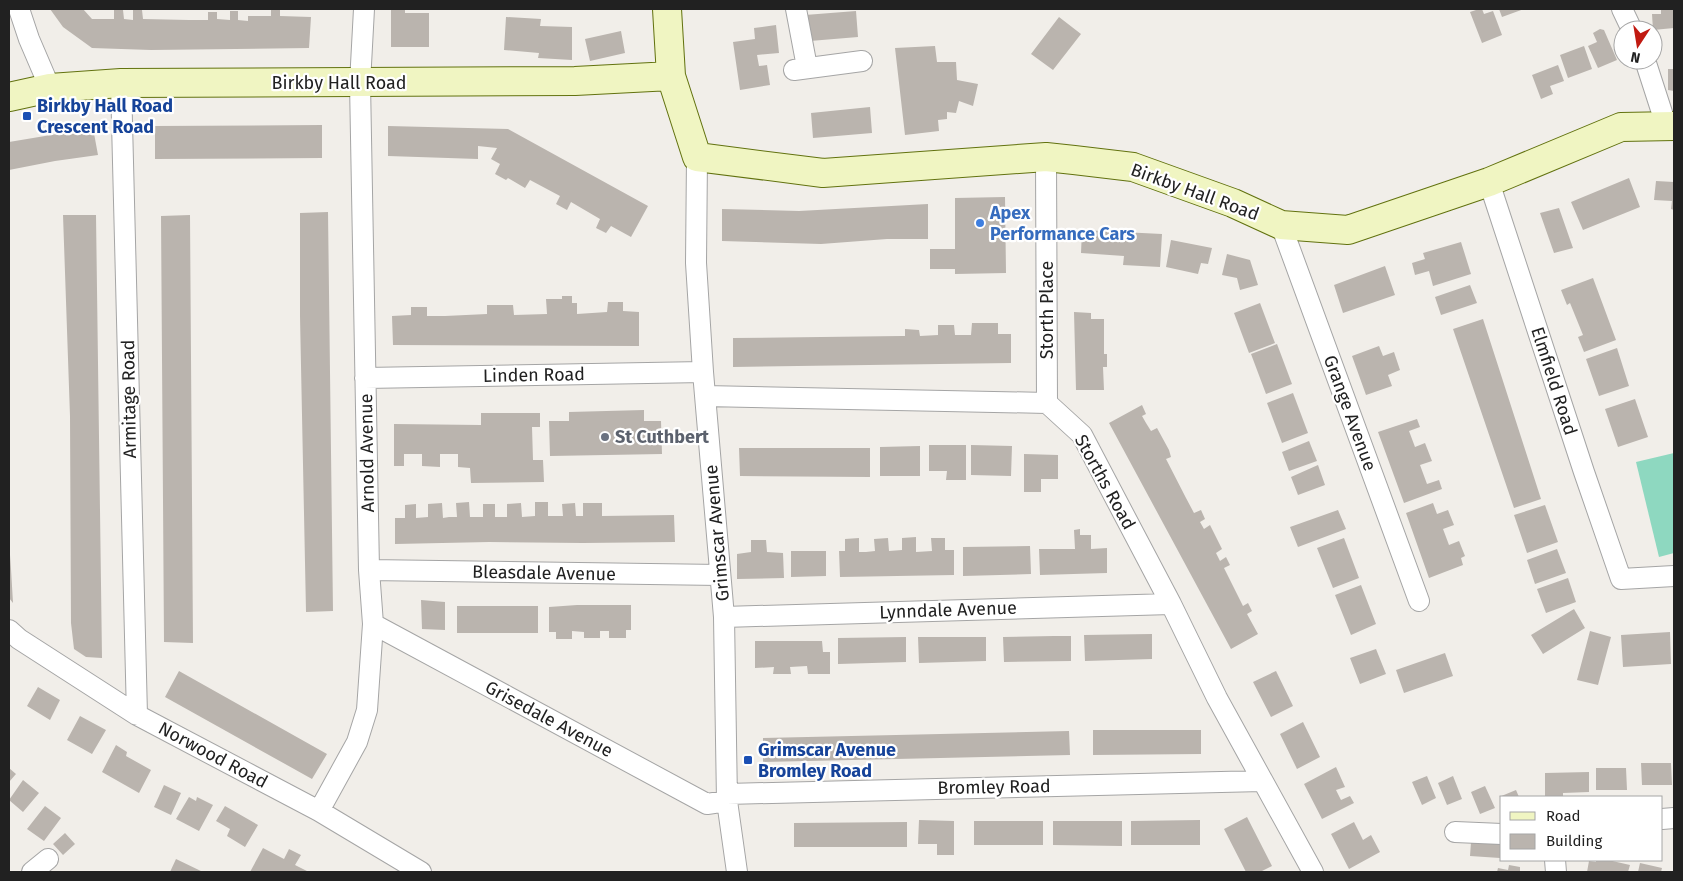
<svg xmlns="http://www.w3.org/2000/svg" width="1683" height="881" font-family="'Fira Sans',sans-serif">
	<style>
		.pitch { fill: #8ed8c0 }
		.building { fill: #bab4ae }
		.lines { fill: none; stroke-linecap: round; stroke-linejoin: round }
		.street-casing { stroke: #a5a5a5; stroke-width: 22 }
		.secondary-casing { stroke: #62720f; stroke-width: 30 }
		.street { stroke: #fff; stroke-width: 20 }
		.secondary { stroke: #f0f5c2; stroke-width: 28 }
		.transit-dot { fill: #1a4fb4; stroke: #fff; stroke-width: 2 }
		.shop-dot { fill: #3f7fe0; stroke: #fff; stroke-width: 2 }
		.worship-dot { fill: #6b7280; stroke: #fff; stroke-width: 2 }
		.labels { text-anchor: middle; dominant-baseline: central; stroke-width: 4.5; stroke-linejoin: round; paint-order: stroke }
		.street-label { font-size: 18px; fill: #212121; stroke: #fff }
		.transit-label { font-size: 18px; font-weight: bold; fill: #164399; stroke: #fff; text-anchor: start }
		.shop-label { font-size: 18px; font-weight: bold; fill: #366cbe; stroke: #fff; text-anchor: start }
		.worship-label { font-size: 18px; font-weight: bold; fill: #5b616d; stroke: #fff; text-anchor: start }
	</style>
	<rect width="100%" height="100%" fill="#f1eee9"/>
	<path class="pitch" d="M1674,453v100l-15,4 -23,-95z"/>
	<path class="building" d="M50,9h33l9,10h22v-9h9l1,9 9,1v-10h9l1,9 46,1h19v-8h9v7l13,1v-9h8v9l10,1v-5h23v-7h9v7l31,1 -2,31 -158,2 -59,-2 -29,-21z
		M391,9h14v4h24v34h-38z
		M1479,9h3l2,5 9,-3 9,24 -20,8 -12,-31z
		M1499,9h25l-22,8z
		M1661,9h13v19l-21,2 -1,-16h9z
		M856,11l2,26 -48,4 -5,-26z
		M506,17l35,2 -1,7 32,1v33l-34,-2 1,-5 -35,-3z
		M1059,17l22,17 -28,36 -22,-16z
		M776,25l3,28 -22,2 2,11 8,-1 3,20 -30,5 -7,-48 22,-3 -1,-11z
		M1600,29l4,1 13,30 -19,8 -10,-22 9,-4 -4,-9z
		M621,31l4,22 -35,8 -5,-22z
		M935,46l2,16h19l1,18 21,4 -5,22 -14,-5 -3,12 -9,-1v7l-9,1 1,11 -34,4 -10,-87z
		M1584,46l8,23 -24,9 -8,-23z
		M1558,65l6,16 -14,5 3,8 -12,5 -9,-24z
		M1668,69h6v22l-6,-1z
		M870,107l2,26 -59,5 -2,-25z
		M322,125v33l-167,1v-33z
		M388,126l120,3 140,77 -17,31 -20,-11 -5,7 -10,-5 4,-9 -29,-17 -4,8 -11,-6 4,-8 -30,-16 -5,8 -17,-10 -2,2 -11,-6 5,-10 -9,-5 6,-11 -19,-2v13l-90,-3z
		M93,128l5,27 -43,6 -46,9v-28z
		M1629,178l11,29 -57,23 -12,-28z
		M1656,181l18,1v28l-3,-1 1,-8 -18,-1z
		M1005,197l1,76 -51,1v-5h-25v-20h25v-51z
		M928,204v35h-41l-66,5 -99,-3v-32l77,2z
		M1559,208l14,40 -19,5 -14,-40z
		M328,212l5,399 -27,1 -6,-296v-103z
		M63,215h33l6,443 -16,-1 -12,-8 -3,-26 -1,-207z
		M190,215l3,428 -29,-1 -3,-426z
		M1082,230l80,4 -2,33 -37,-2 1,-9 -43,-3z
		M1171,240l41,8 -4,16 -7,-1 -3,11 -32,-7z
		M1461,242l10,32 -38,12 -4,-15 -14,4 -3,-12 13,-4 -2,-6z
		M1227,254l23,6 8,25 -18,5 -3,-12 -15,-3z
		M1385,266l10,29 -52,18 -9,-28z
		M1593,278l23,62 -32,12 -6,-15 5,-2 -13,-32 -3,2 -6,-15z
		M1470,285l7,18 -36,12 -6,-18z
		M562,296h10v7h5v11l30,-2 1,-10h15v9l16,1v34l-246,-1 -1,-29 19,-1v-8h16v9h18l42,-2v-9h26l1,10 33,-1 -1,-15h16z
		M1260,303l15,40 -26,10 -15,-40z
		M1074,312l17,1v6h13v35h3v13h-4l1,23h-28z
		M1483,319l58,180 -27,9 -61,-179z
		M972,323h26v11h13v29l-278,4v-29l168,-2h4v-7l14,1 1,6 18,-1v-10h16l1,10h16z
		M1277,344l15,40 -26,10 -15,-40z
		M1379,346l4,10 11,-4 6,18 -12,5 4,11 -26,9 -14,-39z
		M1617,348l12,38 -30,10 -13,-37z
		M1293,393l15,40 -26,10 -15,-40z
		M1635,399l13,38 -30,10 -13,-38z
		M1142,405l4,9 -4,2 4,7 5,8 6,-3 12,22 2,7 -5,2 20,39 8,15 7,-3 4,9 -5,3 4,7 6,-4 12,24 -6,4 4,8 6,-4 4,8 -6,3 19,38 5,-3 4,8 -5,3 11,20 -27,15 -122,-226z
		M644,410v11h17l1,33 -112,2 -1,-35h20v-9z
		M481,413h59v14h-8l1,33h10l1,22 -73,1 -1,-15 -12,-1v-13h-18v13l-18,-1v-12h-18v12h-10v-42l87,1z
		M1417,419l3,8 -11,4 6,16 10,-4 7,18 -12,4 7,19 12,-4 3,9 -38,14 -26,-71z
		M1309,441l8,20 -28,10 -7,-19z
		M929,445h37v35h-20l1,-9h-18z
		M971,445l41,1 -1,30 -40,-1z
		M920,446v30h-40v-29z
		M739,448h131v29l-130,-1z
		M1024,454l34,1v24h-17v13h-17z
		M1318,465l7,20 -27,10 -7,-18z
		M469,502l1,15h13v-13h12v13h12v-13l14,-1 1,14 13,-1v-14h13v14h15l-1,-12 13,-1 1,13h7v-13h19v13l72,-1 1,27 -92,1 -94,-1 -94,2v-26h10v-13l11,-1v14l12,-1v-13l14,-1 1,15 6,-1h8l-1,-14z
		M1433,503l4,11 11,-4 6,15 -11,4 6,16 10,-4 6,15 -4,2 2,7 -34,13 -23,-65z
		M1545,505l13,37 -31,11 -13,-38z
		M1338,510l8,19 -48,18 -8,-20z
		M1080,529v6h11v14l16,-1v25l-67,2 -1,-26h36l-1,-19z
		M916,537v15l16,-1 -1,-13h14v12h9v25l-114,2 -1,-26h6v-12l14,-1v14h7l9,-1 -1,-12 14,-1 1,13 13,-1v-12z
		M1344,538l15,40 -26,10 -16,-40z
		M751,540h15l1,12 16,1 1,25 -47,1v-25l14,-2z
		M1030,546l1,28 -68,2v-29z
		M1557,549l9,24 -31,11 -8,-24z
		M791,551h35v25l-35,1z
		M9,555h1l1,14 2,34 -4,-5z
		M1568,578l8,24 -30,11 -9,-24z
		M1361,585l15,39 -25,11 -16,-40z
		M421,600l24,2v28l-23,-1z
		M577,605h54v25h-5v8h-17v-7h-9v7h-16v-6l-12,-1v8h-16v-7h-7v-25z
		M457,606h81v27h-81z
		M1574,609l11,19 -42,26 -12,-19z
		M1590,631l21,6 -13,48 -21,-5z
		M1670,632l1,32 -48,3 -2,-32z
		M1152,634v25l-67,2 -1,-26z
		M1054,636h17v25l-67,1 -1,-25z
		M906,637v25l-68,2v-26z
		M918,637h68v24l-67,2z
		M755,641h67l1,11h7v22h-22l-1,-8 -17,1 1,7h-18l1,-7 -19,1z
		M1376,649l10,25 -26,10 -10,-26z
		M1445,653l8,23 -49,17 -8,-23z
		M179,671l148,83 -15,25 -147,-82z
		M1276,671l17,35 -22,11 -18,-35z
		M38,687l22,13 -10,20 -23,-14z
		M80,716l26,14 -14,24 -25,-14z
		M1303,722l17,35 -23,12 -17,-35z
		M1093,730h108v24l-108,1z
		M1069,731l1,24 -307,7v-24z
		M116,745l11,7 -1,4 25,14 -12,23 -37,-21z
		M1641,763h30l1,22h-30z
		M1336,767l9,20 -9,3 5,10 9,-4 4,7 -32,16 -18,-35z
		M9,768l7,6 -7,8z
		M1596,768h30l1,22h-31z
		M1589,772v20l-26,1v4h-18v-24z
		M1427,776l9,22 -14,7 -10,-23z
		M1453,776l9,23 -15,6 -9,-22z
		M23,780l16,13 -16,19 -14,-12z
		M164,785l17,8 -10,22 -17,-8z
		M1485,786l10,22 -15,6 -9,-22z
		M1516,790l3,7h-20z
		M189,797l7,4 1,-4 16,8 -14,26 -23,-12z
		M45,806l16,12 -17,23 -17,-12z
		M225,806l33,19 -13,22 -18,-11 3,-7 -14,-8z
		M1247,817l25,49 -12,6h-14l-22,-43z
		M919,820l35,1v34h-17v-11h-19z
		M1200,820v25h-69v-24z
		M974,821h69v24h-69z
		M1053,821h69v25l-69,-1z
		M907,822v25h-113v-24z
		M1354,822l9,18 8,-5 9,17 -31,17 -18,-35z
		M65,833l10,11 -12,11 -10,-11z
		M1471,842l30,2 -1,14 -30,-2z
		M263,848l21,11 5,-10 12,6 -6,10 14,7h-59z
		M176,859l27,13h-33z
		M1596,860h12l22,5 -2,7h-41l2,-11 7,1z
		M1640,863l22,5 -1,4h-23z
		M1509,865l11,2v5h-23l1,-4 10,2z"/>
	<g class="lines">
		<defs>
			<path id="street" d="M19,9l10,30 21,49
				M796,9l11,58
				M1622,9l10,21
				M1645,60l21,65
				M794,70l68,-9
				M121,83l16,632
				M697,157l-1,106 7,109 21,245 3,184 10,71
				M1046,157l1,246
				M1489,182l95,290 37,107 53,-3
				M1281,225l138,376
				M365,378l338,-6
				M705,396l342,7 35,32 89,169 46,94 96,174
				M369,570l351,5
				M724,617l447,-13
				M373,624l334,180 20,-3
				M9,630l10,9 118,76 182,96 102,61
				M727,794l535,-13
				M319,811l38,-69 10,-32 6,-86 -4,-54 -9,-487 4,-74
				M1662,819l12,-1
				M1455,832l47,2
				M1555,860l1,12
				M32,872l16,-13"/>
			<path id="secondary" d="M667,9l4,67 26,81 126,16 223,-16 28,3 59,7 100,36 48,22 67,5 141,-48 132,-55 53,-1
				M9,97l41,-9 71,-5 454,-2 96,-5"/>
		</defs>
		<use href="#street" class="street-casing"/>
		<use href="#secondary" class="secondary-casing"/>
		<use href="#street" class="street"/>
		<use href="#secondary" class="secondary"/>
	</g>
	<g class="transit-dot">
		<rect x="22" y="111" width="10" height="10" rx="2.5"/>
		<rect x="743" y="755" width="10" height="10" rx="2.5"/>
	</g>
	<circle class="shop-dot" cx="980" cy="223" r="5"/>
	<circle class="worship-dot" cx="605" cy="437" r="5"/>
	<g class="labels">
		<g class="street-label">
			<text x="339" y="83">Birkby Hall Road</text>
			<text transform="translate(1195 192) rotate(20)">Birkby Hall Road</text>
			<text transform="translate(1047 310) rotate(-90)">Storth Place</text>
			<text transform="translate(534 375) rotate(-1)">Linden Road</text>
			<text transform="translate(1554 381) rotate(72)">Elmfield Road</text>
			<text transform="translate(129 399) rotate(-91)">Armitage Road</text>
			<text transform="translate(1350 413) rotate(70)">Grange Avenue</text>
			<text transform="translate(367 453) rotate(-91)">Arnold Avenue</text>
			<text transform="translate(1105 482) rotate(61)">Storths Road</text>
			<text transform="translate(717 533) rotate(-95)">Grimscar Avenue</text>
			<text transform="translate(544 573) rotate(1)">Bleasdale Avenue</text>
			<text transform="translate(948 610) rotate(-2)">Lynndale Avenue</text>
			<text transform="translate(549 719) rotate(28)">Grisedale Avenue</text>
			<text transform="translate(213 755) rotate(28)">Norwood Road</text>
			<text transform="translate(994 787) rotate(-1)">Bromley Road</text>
		</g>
		<g class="transit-label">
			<text x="37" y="106">Birkby Hall Road<tspan x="37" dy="21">Crescent Road</tspan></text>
			<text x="758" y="750">Grimscar Avenue<tspan x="758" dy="21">Bromley Road</tspan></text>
		</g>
		<g class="shop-label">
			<text x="990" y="213">Apex<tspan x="990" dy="21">Performance Cars</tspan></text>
		</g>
		<g class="worship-label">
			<text x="615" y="437">St Cuthbert</text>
		</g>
	</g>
	<rect width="1683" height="881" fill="none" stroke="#212121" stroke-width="20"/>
	<rect x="1500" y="796" width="162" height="65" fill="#ffffff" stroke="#a6a6a6"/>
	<rect x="1510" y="812" width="25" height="8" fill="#f0f5c2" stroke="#a6a6a6"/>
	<text x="1546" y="821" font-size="15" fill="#212121">Road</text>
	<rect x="1510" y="834" width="25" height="15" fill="#bab4ae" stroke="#a6a6a6"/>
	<text x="1546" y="846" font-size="15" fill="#212121">Building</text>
	<g transform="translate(1638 45) rotate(192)"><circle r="24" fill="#ffffff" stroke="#a6a6a6"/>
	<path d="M0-4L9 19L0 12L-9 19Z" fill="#c11a11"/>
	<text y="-8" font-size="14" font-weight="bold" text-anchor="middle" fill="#212121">N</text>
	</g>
</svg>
